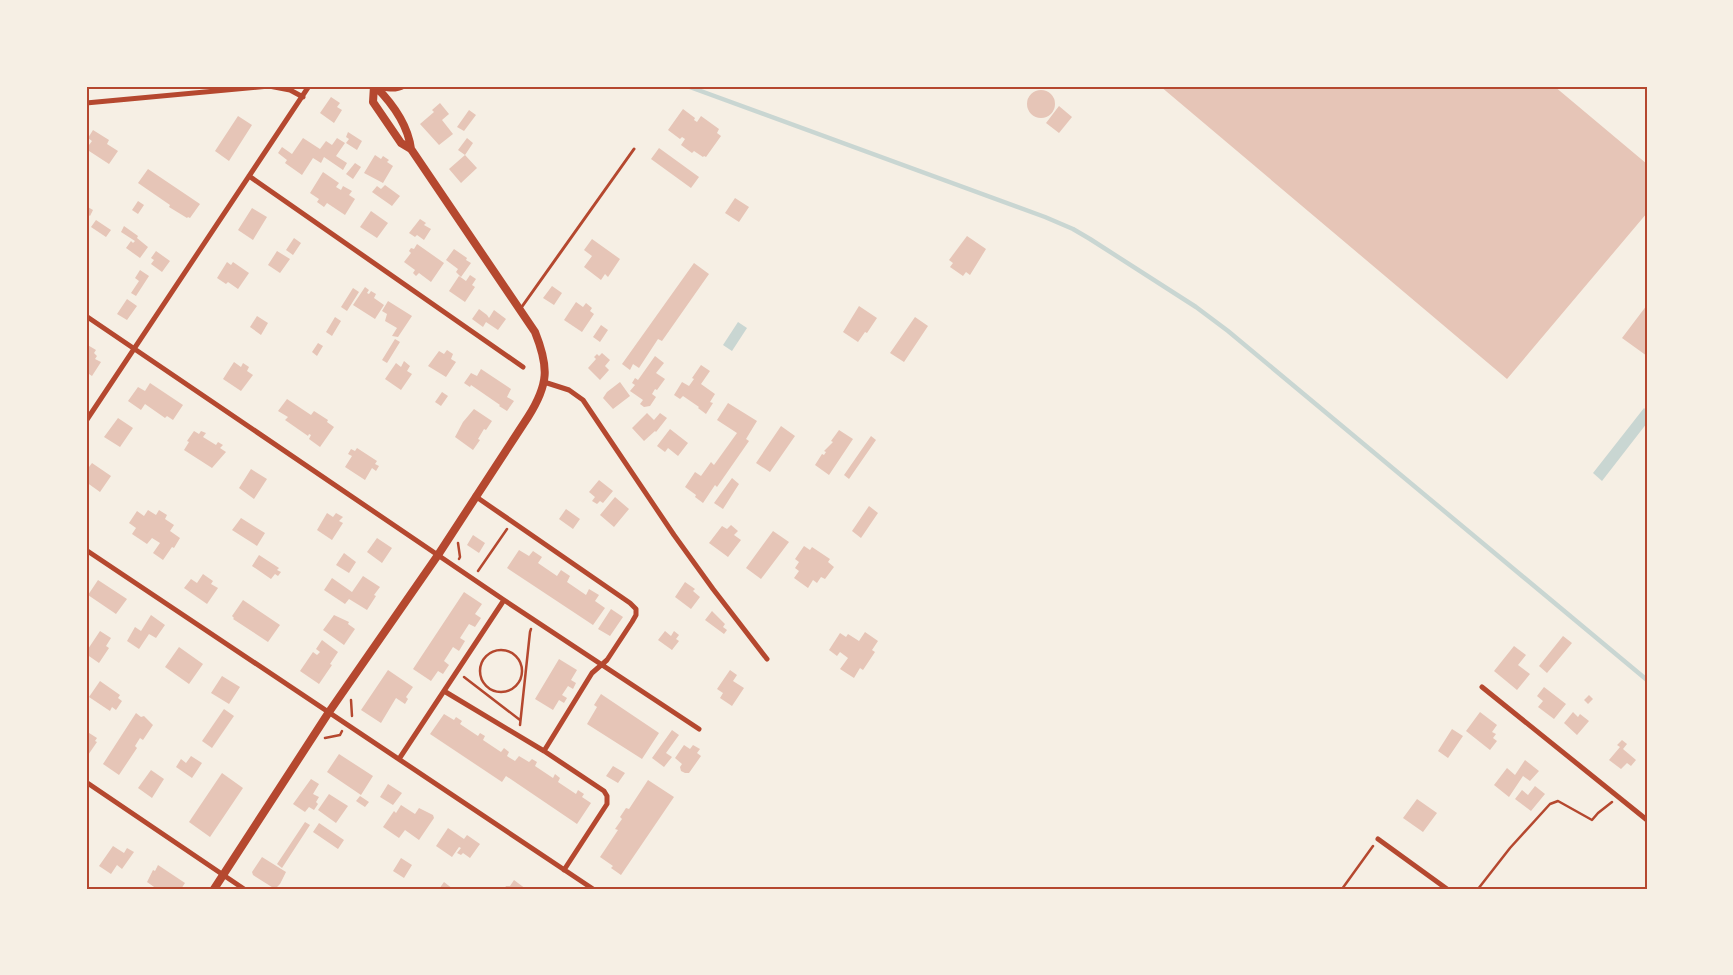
<svg xmlns="http://www.w3.org/2000/svg" width="1733" height="975" font-family="Montserrat,sans-serif">
	<style>
		.water { fill: #c9d6d2 }
		.lines { fill: none; stroke-linecap: round; stroke-linejoin: round }
		.stream { stroke: #c9d6d2; stroke-width: 4.5 }
		.building { fill: #e6c5b7 }
		.path { stroke: #b5482f; stroke-width: 2.5 }
		.service { stroke: #b5482f; stroke-width: 3 }
		.minor { stroke: #b5482f; stroke-width: 5 }
		.tertiary { stroke: #b5482f; stroke-width: 8 }
		.neatline { fill: none; stroke: #b5482f; stroke-width: 2 }
	</style>
	<rect width="100%" height="100%" fill="#f6efe4"/>
	<path class="water" d="M738,322l9,6 -15,23 -9,-6z
		M1644,408l3,3v12l-45,58 -9,-8z"/>
	<g class="lines">
		<path class="stream" d="M687,86l358,131 28,12 17,10 106,68 32,24 419,349"/>
	</g>
	<path class="building" d="M1160,86h394l93,78v49l-140,166z
		M1027 104a14 14 0 1 1 28 0a14 14 0 1 1-28 0Z
		M331,97l9,6 -3,4 5,3 -8,13 -14,-10z
		M440,103l9,11 -7,6 11,14 -14,11 -19,-21 14,-12 -2,-2z
		M1059,106l13,11 -13,16 -13,-10z
		M683,109l12,9 -1,2 3,2 4,-6 18,13 -2,4 4,3 -15,21 -2,-1 -1,1 -9,-6 -2,2 -11,-8 4,-6 -3,-2 -2,2 -12,-9z
		M469,110l7,5 -12,16 -7,-4z
		M238,116l14,9 -23,36 -14,-10z
		M93,130l16,10 -2,4 11,7 -9,13 -23,-15 6,-8 -4,-3z
		M348,132l14,9 -5,9 -11,-7 3,-4 -3,-2z
		M303,138l17,11 6,-8 6,4 5,-7 8,5 -9,13 11,7 -4,7 -19,-13 -3,6 -8,-5 -11,17 -17,-12 2,-3 -9,-7 4,-6 10,7z
		M467,138l6,5 -8,12 -7,-5z
		M659,148l40,29 -8,11 -40,-29z
		M375,155l6,4 2,-3 6,4 -2,2 6,4 -10,17 -19,-10z
		M465,155l12,13 -16,15 -12,-14z
		M355,163l6,4 -8,12 -7,-5z
		M148,169l52,35 -10,14 -2,-1 -1,1 -18,-11 1,-2 -32,-22z
		M323,172l16,11 -3,4 5,3 2,-4 9,5 -3,4 6,4 -10,16 -18,-12 -3,4 -7,-5 2,-3 -9,-6z
		M385,185l15,11 -8,10 -20,-14 5,-6 4,3z
		M735,198l14,9 -10,15 -14,-9z
		M138,201l6,4 -6,9 -6,-4z
		M86,206l7,4 -3,6 -4,-3z
		M252,208l15,9 -14,23 -15,-10z
		M371,211l17,12 -11,15 -17,-11z
		M420,219l6,4 -2,2 7,4 -7,11 -7,-5 -2,2 -6,-4z
		M96,220l15,10 -5,7 -15,-10z
		M124,226l14,10 -1,2 11,9 -8,11 -14,-10 5,-7 2,2 2,-2 -14,-9z
		M967,236l19,13 -16,26 -4,-3 -3,4 -13,-9 3,-4 -4,-3z
		M294,238l7,5 -8,12 -7,-5z
		M592,239l28,20 -12,18 -3,-3 -4,6 -17,-13 8,-11 -8,-6z
		M417,244l27,19 -13,19 -12,-9 -3,3 -3,-3 2,-3 -11,-8 7,-9 -2,-2 2,-3 3,1z
		M454,249l13,9 -1,2 5,3 -10,14 -5,-5 2,-3 -12,-9z
		M156,251l14,10 -8,11 -11,-8 3,-4 -3,-2z
		M277,251l13,8 -10,14 -12,-8z
		M227,262l4,3 2,-3 16,11 -11,16 -10,-7 -2,2 -9,-6z
		M694,263l15,11 -47,67 -4,-2 -19,29 -6,-4 -3,6 -8,-6z
		M140,270l9,6 -13,20 -5,-3 8,-12 -4,-3z
		M470,275l6,4 -4,6 3,2 -10,15 -16,-11 10,-15 7,5z
		M552,286l10,7 -8,12 -11,-7z
		M365,287l4,3 -2,3 2,1 2,-3 5,3 -2,4 10,7 -9,14 -22,-14z
		M353,288l6,4 -12,19 -6,-4z
		M127,299l10,7 -10,14 -10,-6z
		M388,301l24,15 -14,21 -6,-1 5,-8 -12,-7 2,-7 -5,-3z
		M576,302l7,5 3,-4 6,5 -2,3 4,3 -12,18 -18,-12z
		M1647,305v51l-25,-18z
		M859,306l18,12 -10,15 -2,-1 -7,10 -15,-10z
		M479,309l8,6 2,3 5,-8 12,9 -8,11 -12,-8 -3,5 -11,-8z
		M257,316l11,7 -7,12 -11,-8z
		M335,317l6,4 -9,15 -6,-4z
		M915,317l13,9 -24,36 -14,-9z
		M601,325l7,5 -8,12 -7,-5z
		M395,339l5,3 -13,21 -5,-3z
		M318,343l5,3 -6,10 -5,-4z
		M86,344l10,6 -2,3 3,3 -2,3 6,3 -9,14 -6,-4z
		M447,350l6,4 -2,5 5,3 -10,15 -18,-11 11,-15 5,3z
		M602,353l8,7 -5,6 4,4 -9,10 -12,-12 8,-9 -2,-2 3,-3 2,2z
		M655,356l9,7 -8,10 9,6 -8,11 -2,-1 -3,5 4,3 -6,9 -6,1 -4,-3 3,-4 -13,-9 5,-6 -3,-2 3,-5 3,2z
		M404,361l6,5 -3,5 5,3 -11,16 -16,-11 11,-16 5,4z
		M234,362l7,5 2,-4 6,4 -2,4 6,4 -12,16 -18,-12z
		M701,365l9,6 -9,13 14,10 -5,8 3,1 -7,11 -8,-6 1,-1 -16,-11 -3,3 -6,-4 8,-13 7,4 5,-7 -2,-1z
		M481,369l30,20 -4,8 7,4 -7,10 -8,-5 1,-1 -29,-20 -1,2 -6,-4 7,-10 6,3z
		M620,382l10,14 -17,13 -10,-11 4,-6z
		M150,383l33,22 -10,15 -6,-4 -2,2 -20,-14 -4,6 -13,-9 10,-14 7,4z
		M442,392l6,4 -7,10 -6,-4z
		M287,399l24,16 3,-4 14,9 -1,2 7,5 -14,20 -11,-8 2,-4 -2,-1 -1,2 -23,-16 3,-3 -10,-6z
		M728,403l29,18 -11,18 3,2 -32,46 -2,-2 -12,18 -8,-6 1,-2 -11,-8 10,-15 6,4 10,-14 3,3 23,-32 -20,-13z
		M474,409l18,12 -6,9 -2,-1 -6,10 2,1 -7,10 -18,-13 8,-15z
		M647,413l7,7 6,-7 7,5 -11,14 -1,-1 -11,10 -12,-13z
		M118,418l15,10 -13,19 -16,-10z
		M781,426l14,10 -25,36 -14,-9z
		M670,429l18,14 -10,13 -10,-8 -3,4 -8,-6z
		M839,430l14,9 -24,36 -14,-10 7,-11 2,1 2,-3 -2,-1 9,-9 -2,-1z
		M194,431l5,3 2,-3 5,2 -3,4 13,8 2,-3 5,3 -3,3 6,4 -14,16 -28,-18 5,-8 -2,-1z
		M871,436l5,4 -27,39 -5,-4z
		M357,448l20,13 -2,3 4,2 -3,5 -4,-3 -7,12 -20,-13 7,-11 -4,-2 3,-5 4,2z
		M92,463l19,13 -11,16 -14,-10v-11z
		M251,469l16,10 -13,20 -15,-11z
		M732,478l7,6 -16,25 -9,-6z
		M599,480l14,11 -10,12 -3,-2 -3,3 -5,-3 3,-4 -6,-5z
		M615,497l14,12 -15,18 -14,-12z
		M869,506l9,7 -17,25 -9,-7z
		M566,509l14,10 -7,10 -14,-10z
		M148,510l8,5 3,-5 8,5 -2,4 9,6 -4,6 10,7 -6,10 -2,-1 -9,13 -10,-7 7,-10 -8,-5 -5,6 -15,-10 4,-6 -7,-5 8,-12 7,5z
		M327,513l6,4 3,-4 7,4 -4,4 4,2 -11,17 -15,-10z
		M241,518l24,15 -8,13 -25,-16z
		M731,525l7,6 -4,4 7,5 -13,17 -19,-14 13,-17 5,3z
		M773,531l16,11 -28,37 -15,-11z
		M473,535l12,8 -6,10 -12,-8z
		M377,538l15,10 -10,15 -15,-11z
		M804,546l6,4 2,-3 18,12 -2,3 6,5 -9,12 -4,-2 -4,6 -4,-3 -5,8 -14,-10 5,-7 -4,-3 4,-6 -4,-3z
		M519,550l10,6 4,-5 9,6 -4,6 19,13 4,-6 9,6 -3,6 19,13 3,-6 10,6 -4,6 10,7 -12,17 -86,-57z
		M344,553l12,9 -7,11 -13,-8z
		M259,555l20,13 -2,2 4,2 -3,4 -3,-2 -4,5 -19,-13z
		M203,574l10,7 -2,3 7,4 -11,16 -23,-16 7,-9 6,4z
		M363,576l17,11 -6,8 2,1 -9,14 -18,-11 -4,5 -21,-14 8,-12 20,14z
		M98,580l29,19 -11,15 -28,-19z
		M685,582l10,7 -2,2 7,6 -9,12 -16,-12z
		M464,592l18,12 -7,10 6,4 -6,9 -6,-3 -9,14 5,3 -6,10 -6,-4 -9,14 5,4 -6,9 -5,-3 -7,10 -18,-12z
		M243,600l37,25 -12,17 -35,-23 1,-1 -2,-2z
		M611,609l12,8 -13,19 -12,-7z
		M712,611l13,13 -2,3 4,3 -3,4 -19,-14z
		M151,615l14,10 -9,13 -7,-4 -10,15 -12,-8 8,-14 6,4z
		M334,615l15,7 -1,2 7,5 -11,16 -21,-15z
		M100,631l11,7 -5,8 3,2 -10,15 -13,-9v-2z
		M665,631l6,5 3,-5 5,4 -3,4 3,2 -7,9 -14,-10z
		M865,632l13,9 -6,9 3,2 -12,18 -3,-2 -6,10 -14,-9 8,-11 -8,-6 -3,4 -8,-6 11,-17 6,4 2,-3 11,7z
		M1563,636l9,7 -25,30 -8,-7z
		M322,640l16,12 -8,12 2,1 -13,19 -19,-13 13,-19 4,3 3,-3 -4,-3z
		M1514,646l12,9 -8,10 12,9 -13,16 -23,-19z
		M179,647l24,17 -14,20 -24,-17z
		M559,659l18,11 -6,10 5,3 -3,6 -5,-3 -6,9 5,3 -3,5 -5,-3 -6,10 -18,-11z
		M388,670l25,17 -7,10 2,2 -3,5 -9,-6 -15,25 -20,-13z
		M730,670l7,5 -4,6 11,7 -12,18 -12,-8 3,-5 -6,-4z
		M222,676l18,11 -11,17 -18,-11z
		M100,681l20,14 -2,3 4,3 -6,9 -4,-3 -2,4 -21,-14z
		M1544,687l22,17 -12,15 -16,-12 5,-6 -6,-5z
		M601,694l58,39 -17,26 -55,-35 10,-17 -3,-2z
		M1589,695l4,4 -5,5 -4,-4z
		M224,709l10,7 -22,32 -10,-7z
		M1480,712l17,13 -5,7 4,2 -3,4 4,3 -7,9 -24,-19z
		M1573,712l5,5 2,-3 9,7 -12,14 -13,-12z
		M136,713l5,4 3,-1 9,9 -10,15 -3,-2 -5,8 2,2 -18,27 -16,-11z
		M444,714l10,6 2,-3 6,4 -2,3 18,12 2,-3 5,3 -2,4 18,12 3,-4 5,4 -2,4 8,5 4,-5 10,6 3,-3 5,3 -2,4 18,12 2,-4 5,4 -2,4 18,12 2,-4 6,4 -2,3 9,6 -14,21 -71,-48 -4,6 -72,-48z
		M1452,729l11,7 -15,22 -10,-7z
		M672,730l7,5 -13,18 6,4 -8,10 -12,-9z
		M86,731l11,7 -2,3 2,1 -11,16z
		M1622,740l5,4 -4,5 13,11 -5,6 -4,-3 -6,6 -12,-9 11,-13 -3,-2z
		M684,745l6,4 3,-4 7,4 -3,4 4,3 -12,17h-4l-4,-2 -1,-4 2,-3 -7,-6z
		M339,754l34,22 -12,19 -34,-23z
		M191,756l11,7 -10,15 -16,-11 5,-8 5,4z
		M1525,760l14,11 -9,10 -7,-5 -14,21 -15,-12 13,-17 8,7z
		M613,766l12,7 -7,10 -12,-7z
		M151,770l13,9 -12,19 -14,-10z
		M222,773l21,15 -33,49 -21,-15z
		M311,779l8,5 -6,10 6,3 -3,5 2,2 -4,6 -5,-3 -4,5 -12,-8z
		M648,780l26,17 -53,78 -10,-7 2,-2 -13,-9 18,-27 -3,-1 7,-10 -2,-2 6,-9 3,1z
		M388,784l14,9 -9,12 -13,-8z
		M1535,786l10,8 -14,17 -16,-12 7,-9 6,5z
		M329,794l19,12 -12,17 -18,-13z
		M360,796l9,6 -4,5 -9,-6z
		M1417,799l20,14 -14,19 -20,-14z
		M401,805l14,9 4,-6 14,7 1,3 -15,22 -14,-10 -6,8 -16,-11 11,-16 2,2z
		M305,822l5,3 -28,43 -5,-4z
		M319,823l25,17 -6,9 -25,-17z
		M448,828l16,11 3,-4 13,9 -10,14 -7,-5 -2,2 -4,-2 4,-5 -2,-1 -7,10 -16,-11z
		M113,846l11,7 3,-5 7,4 -12,17 -5,-4 -6,9 -12,-8z
		M262,857l24,15 -6,12 -5,5 -22,-14 -1,-3z
		M401,858l11,7 -8,13 -11,-7z
		M158,865l27,18 -4,6h-24l-10,-7 6,-12 2,1z
		M514,880l12,9h-22l2,-3h4z
		M444,882l9,7h-14z"/>
	<g class="lines">
		<path class="path" d="M458,543l2,14 -1,2
			M478,571l29,-42
			M480 671a21 21 0 1 1 42 0a21 21 0 1 1-42 0Z
			M464,677l56,43
			M351,700l1,16
			M520,725l10,-93 1,-3
			M325,738l15,-3 2,-4
			M1342,889l31,-43
			M1478,889l32,-41 40,-44 8,-3 34,19 6,-7 14,-11"/>
		<path class="service" d="M521,308l113,-159"/>
		<path class="minor" d="M376,86c10,3 19,5 28,0
			M86,103l183,-17 21,4 13,7
			M249,176l274,191
			M86,316l418,284 195,129
			M544,382l25,8 14,10 91,135 39,54 54,70
			M86,421l223,-335
			M475,496l155,107 6,6v6l-4,7 -25,38 -15,13 -48,78
			M86,550l507,339
			M1482,687l165,133
			M444,691l100,60 60,40 3,5v8l-43,66
			M399,759l105,-159
			M86,782l158,107
			M1378,839l69,50"/>
		<path class="tertiary" d="M375,86c17,17 33,39 36,63
			M214,889l115,-177 109,-157 90,-138c21,-33 21,-50 7,-85l-124,-183 -10,-6 -28,-41 1,-16"/>
	</g>
	<rect width="1733" height="975" fill="none" stroke="#f6efe4" stroke-width="175"/>
	<rect x="88" y="88" width="1558" height="800" class="neatline"/>
</svg>
